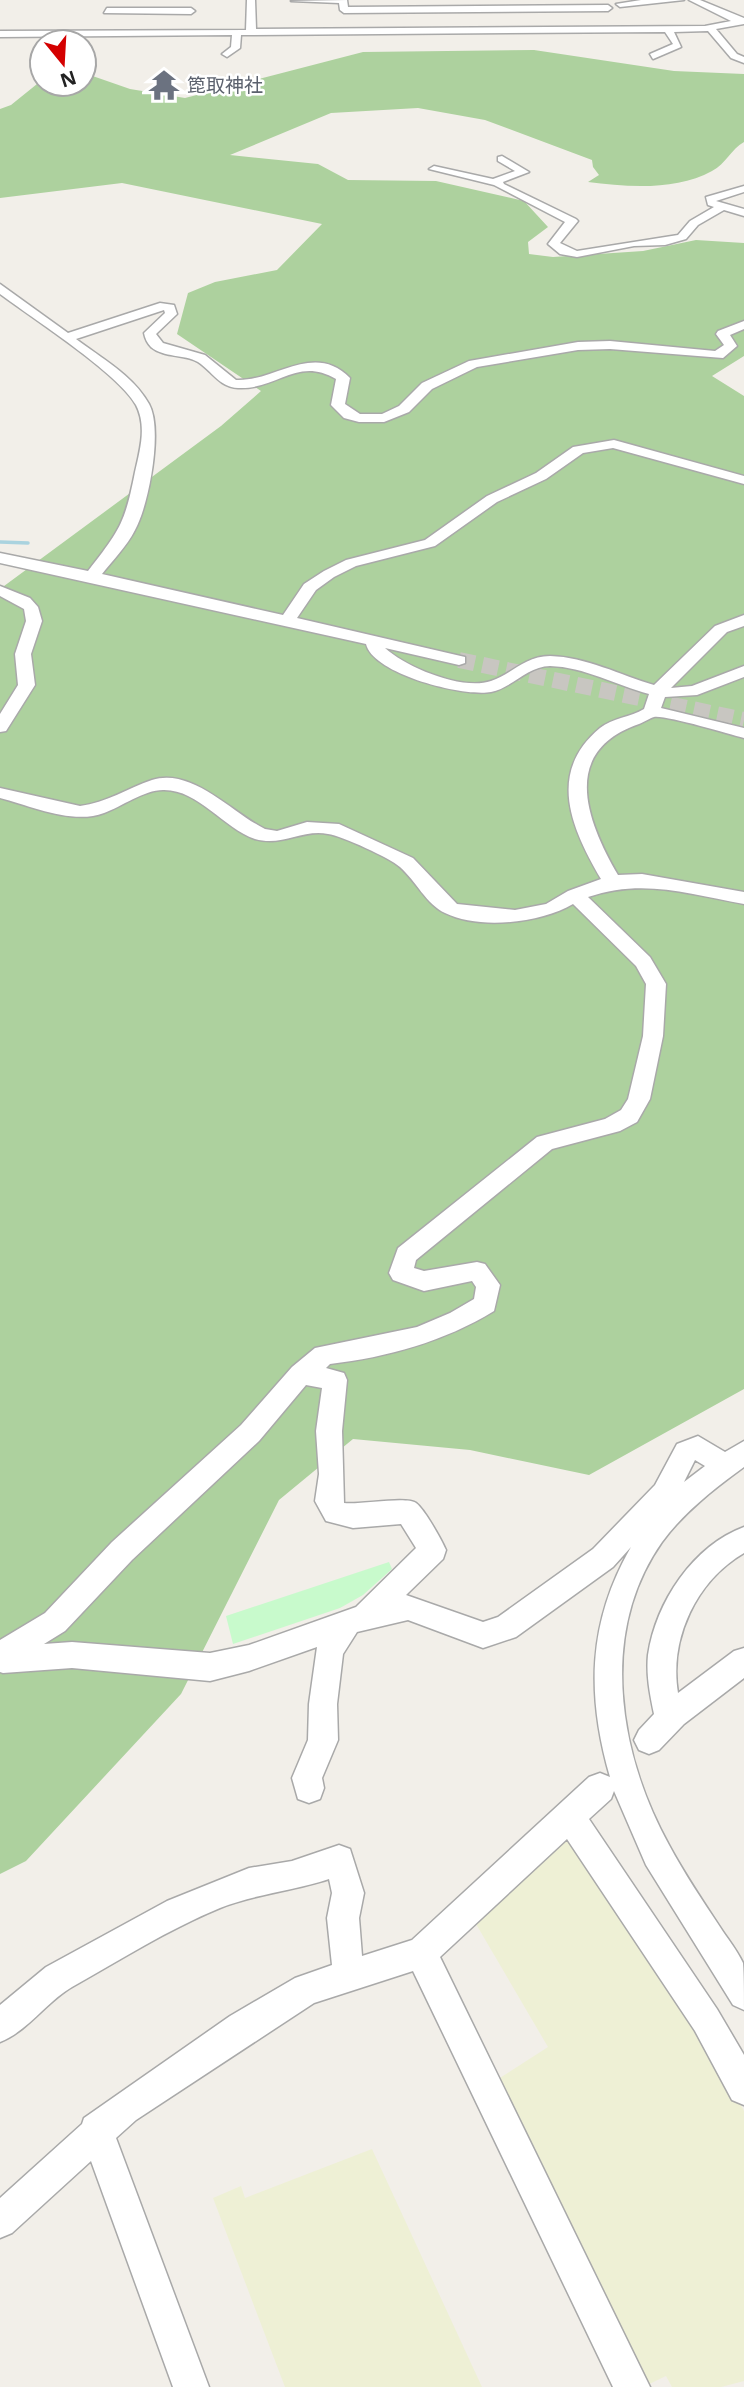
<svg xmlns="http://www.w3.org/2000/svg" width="744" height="2387" font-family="'Open Sans','Noto Sans JP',sans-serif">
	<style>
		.farmland { fill: #eef0d5 }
		.forest { fill: #add19e }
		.park { fill: #c8facc }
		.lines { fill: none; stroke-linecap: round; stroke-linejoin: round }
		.stream { stroke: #aad3df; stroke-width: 3.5 }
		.minor-tunnel { stroke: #c8c6c1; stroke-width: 16; stroke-dasharray: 16 8; stroke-linecap: butt }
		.minor-casing { stroke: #a9a9a9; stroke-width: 3 }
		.minor { fill: #fff; fill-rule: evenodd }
		.labels { text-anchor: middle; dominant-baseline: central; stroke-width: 5; stroke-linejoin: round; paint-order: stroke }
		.far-worship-label { font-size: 19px; fill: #5b616d; stroke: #fff; text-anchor: start }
	</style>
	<rect width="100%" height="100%" fill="#f2efe9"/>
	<path class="farmland" d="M562,1839l19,9 117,174 46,89v270l-23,6h-49l-6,-11 -23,11 -154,-302 59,-38 -72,-123z
		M372,2149l110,238h-197l-72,-189 28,-12 4,12z"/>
	<path class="forest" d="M534,50l140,21 70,3v68c-13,7 -18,22 -32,29 -36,20 -85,16 -124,11l11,-7 -6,-8 -1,-7 -107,-40 -67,-12 -87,5 -101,42 88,9 30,16 88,1 88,20 24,26 -20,15 1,12 24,3 90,-6 53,-11 48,3v113l-32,20 32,20v993l-155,86 -119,-25 -117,-11 -74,61 -98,194 -155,167 -26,13v-1285l221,-163 40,-35 -84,-57 11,-41 27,-11 62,-12 45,-46 -200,-41 -122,15v-89l11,-4 31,-25v4h42v-11l46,16 55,9 178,-46z"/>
	<path class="park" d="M389,1562l3,7 -29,26 -23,13 -107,36 -7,-28z"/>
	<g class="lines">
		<path class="stream" d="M0,542l28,1"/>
		<path class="minor-tunnel" d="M459,660l285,60"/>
		<defs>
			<path id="minor" d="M247,0h8l1,29 449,-3 26,-5 -42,-21h11l44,18v6l-28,5 21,25 7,3v6l-13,-5 -23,-27 -34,1 7,15 -28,12 -3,-5 23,-10 -8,-12 -424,3 -1,13 -13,9 -5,-3 9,-7 1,-12 -232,2v-6l246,-1z
				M347,0l1,7 260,-2 4,3 -4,3 -264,2 -4,-3 -1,-7 -48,-2z
				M641,0h43l-64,7 -4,-3z
				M107,8h84l4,3 -4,3 -87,-1z
				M502,156l27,16 -26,10 1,2 72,35 2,2 -18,22 17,8 101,-16 12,-14 24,-14 -6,-2 -2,-8 38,-11v6l-28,9 28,8v7l-20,-6 -26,15 -12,14 -21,6 -31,1 -57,11 -17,-3 -12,-10 17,-22 -71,-37 -65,-16 5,-3 59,13 22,-8 -17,-10v-4z
				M0,284l68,49 92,-30 14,2 3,9 -21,20 7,9 42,12 31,25c39,2 78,-39 114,-2l-5,26 15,10h22l17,-8 23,-23 47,-22 109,-19 32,-1 105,10 9,-6 -8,-11 2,-3 26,-10v8l-14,6 7,11 -14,12 -113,-9 -32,1 -101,17 -45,22 -23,23 -25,10h-25l-15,-4 -13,-13 5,-26c-39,-23 -59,11 -98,9 -19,-1 -26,-17 -40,-26 -14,-8 -34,-4 -47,-15 -4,-4 -6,-9 -7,-14l21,-20 -1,-3 -88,29c25,19 57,36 73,65 14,25 0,101 -14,126 -8,16 -22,30 -33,44l181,41 21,-31 20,-13 22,-11 79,-20 62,-44 49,-23 37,-26 41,-7 130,36v8l-131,-36 -30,5 -37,26 -49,23 -62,44 -79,20 -22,11 -18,13 -19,28 168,39v6l-6,2 -74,-17c21,19 77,43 106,33 21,-7 34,-25 59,-25 36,1 70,19 104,29l61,-59 29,-11v11l-17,6 -56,56 21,-2 52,-20v11l-47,18 -32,2 -4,11 83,20v10c-16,-4 -78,-23 -90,-21 -4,1 -10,5 -15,7 -79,27 -53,96 -21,151l24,-1 102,18v12c-55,-10 -101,-26 -156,-7l62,60 16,27 -3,52 -13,63 -13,23 -17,9 -68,18 -136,111 -2,8 10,3 53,-9 8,2 15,21 -6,26c-51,31 -106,46 -164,53l-4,4 18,5 3,7 -5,51 2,72c15,2 63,-7 72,0 9,7 25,36 30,47l-3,9 -37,36 77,27 15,-5 95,-68 62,-64 22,-41 21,-8 27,16 19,-11v26c-30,22 -60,45 -82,75 -64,91 -43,212 7,303 15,28 33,55 51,82 7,11 17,23 23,36 1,12 1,34 1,47l-11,-5 -87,-140 -32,-74 -3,8 -22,20 128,190 27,46v50l-12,-5 -37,-69 -128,-192 -127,118 210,430h-37l-200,-416 -99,32 -178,117 -20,18 93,249h-36l-82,-226 -79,72 -12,5v-40l82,-74 2,-6 146,-102 65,-38 37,-13 -5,-47 5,-25 -3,-14c-36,12 -74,15 -109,29 -51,21 -100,52 -148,79 -26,15 -44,44 -72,55v-37l46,-38 121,-66 82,-33 43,-7 47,-16 11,4 14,44 -5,25 3,38 50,-16 177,-163 11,-4 10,4c-24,-83 -22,-155 21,-230l-18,20 -97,70 -33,11 -75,-28 -51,12 -14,22 -6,50 1,36 -16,38 2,10 -4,11 -11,4 -11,-4 -6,-21 16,-38 1,-36 8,-57 -68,24 -39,10 -138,-13 -69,5 -3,-1v-32l45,-27 67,-71 129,-117 51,-58 23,-19 102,-21 33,-14 24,-14 2,-12 -4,-6 -48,10 -31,-11 -4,-7 9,-25 139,-111 68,-18 16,-9 7,-11 15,-63 3,-52 -10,-18 -63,-62c-32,19 -94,26 -128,9 -19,-9 -29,-32 -45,-46 -10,-9 -58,-31 -72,-33 -26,-5 -46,13 -73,5 -32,-11 -57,-50 -92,-49 -19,0 -42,17 -59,23 -31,12 -73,-7 -104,-15v-10l80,18c26,-3 48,-18 72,-26 40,-13 80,33 113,49l12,2 30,-9 32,2 74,34 44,46 58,6 31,-6 22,-13 33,-12c-29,-50 -55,-106 -1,-151 12,-10 31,-11 44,-19l5,-15c-33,-9 -65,-27 -99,-28 -22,0 -38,22 -59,26 -29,5 -118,-18 -125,-48l-366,-81v-10l88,18c32,-41 37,-48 47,-99 5,-22 12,-46 1,-67 -18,-32 -104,-87 -136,-111zM306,1385l16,3 -6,43 3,43 -4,27 11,20 27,7 48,-4 15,24 -60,59 -107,38 -39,8 -138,-11 -28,2 21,-13 67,-71 127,-119zM695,1460l10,6 -21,16z
				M0,586l30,12 8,9 4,14 -11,33 4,31 -29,46 -6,1v-18l18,-29 -3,-31 11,-33 -2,-12 -24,-13z
				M744,1527v26c-48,28 -75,86 -66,140l56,-42 10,-3v30l-60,46 -25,26 -10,4 -10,-4 -5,-10 5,-10 15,-16c-4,-19 -8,-39 -6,-59 8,-53 45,-109 96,-128z"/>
		</defs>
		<use href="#minor" class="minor-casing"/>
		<use href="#minor" class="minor"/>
	</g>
	<defs>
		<symbol id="temple-bare" viewBox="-9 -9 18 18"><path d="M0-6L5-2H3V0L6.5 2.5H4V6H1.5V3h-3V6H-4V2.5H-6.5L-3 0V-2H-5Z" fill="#6b7280" stroke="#fff" stroke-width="2.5" paint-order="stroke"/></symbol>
	</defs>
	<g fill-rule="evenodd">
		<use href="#temple-bare" x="142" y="63" width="44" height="44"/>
	</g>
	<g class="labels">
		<g class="far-worship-label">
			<text x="187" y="85">箆取神社</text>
		</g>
	</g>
	<g transform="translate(63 63) rotate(162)"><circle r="33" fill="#ffffff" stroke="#a7a7a7" stroke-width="2"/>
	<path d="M0-5L12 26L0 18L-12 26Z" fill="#d40000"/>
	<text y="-10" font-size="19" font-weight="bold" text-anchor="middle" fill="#222222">N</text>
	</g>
</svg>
